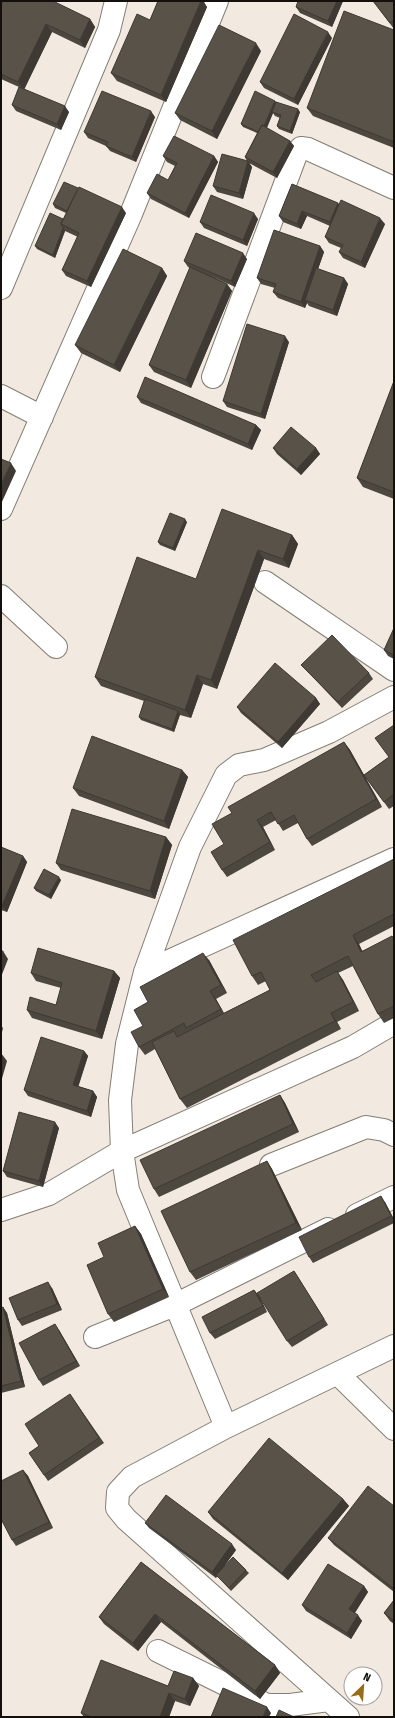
<svg xmlns="http://www.w3.org/2000/svg" width="395" height="1718" font-family="'Fira Sans Condensed',sans-serif">
	<style>
		.lines { fill: none; stroke-linecap: round; stroke-linejoin: round }
		.minor-casing { stroke: #847e74; stroke-width: 24 }
		.minor { stroke: #fff; stroke-width: 22 }
		.wall { fill: #4c473f }
		.shaded-wall { fill: #3e3933 }
		.building { fill: #585249; stroke: #3e3933 }
	</style>
	<rect width="100%" height="100%" fill="#f2eae0"/>
	<g class="lines">
		<defs>
			<path id="minor" d="M1,288l108,-258 7,-29
				M213,377l84,-225 4,-4 7,1 86,39
				M1,396l41,21
				M1,509l130,-295 86,-213
				M265,582l129,88
				M1,596l55,51
				M145,972l249,-113
				M271,1165l95,-38 18,3 10,5
				M1,1210l48,-16 73,-43 231,-104 41,-24
				M357,1215l37,-18
				M95,1337l82,-33 151,-75
				M338,1374l56,55
				M226,1427l-98,-237 -6,-39 -2,-51 7,-56 18,-72 45,-125 36,-72 13,-10 25,-5 65,-28 65,-35
				M158,1651l109,54h23l39,-5
				M348,1717l-222,-198 -9,-11 1,-16 14,-15 94,-50 168,-81"/>
		</defs>
		<use href="#minor" class="minor-casing"/>
		<use href="#minor" class="minor"/>
	</g>
	<path class="wall" d="M158,1h45l4,6 -41,95 -49,-21 -6,-8 39,-53z
		M343,1l-11,26 -32,-14 -4,-6z
		M373,1h21v28z
		M1,4l89,15 5,8 -10,21 -33,-16 -28,57 45,23 -8,18 -45,-19 -4,-6 7,-18 -18,-8z
		M394,30v118l-81,-32 -6,-8z
		M332,38l-34,67 -34,-17 -4,-6z
		M261,51l-44,88 -37,-19 -5,-7z
		M275,101l1,1 24,10 -8,22 -13,-5 -2,-3 3,-8 -5,-2 -2,-3 -6,15 23,13 4,5 -17,32 -28,-15 3,4 -9,32 -26,-7 -4,-6 34,-25 -2,-4 12,-24 -14,-6 -2,-3z
		M155,117l-19,45 -26,-11 -4,-5 -18,-8 -4,-6z
		M163,156h51l4,6 -29,56 -38,-19 -4,-6 21,-13 7,-14 -8,-4z
		M292,184l93,40 -20,44 -22,-10 -4,-6 2,-4 -12,-5 -4,-6 5,-11 -23,-10 -6,13 -18,-7 -4,-6z
		M53,204l73,9 -35,74 -25,-11 -4,-6 16,-33 -13,-6 -10,27 -18,-9 -2,-3 28,-27 3,-6 -11,-5z
		M258,219l-11,27 -43,-18 -4,-6z
		M320,246l4,6 -6,17 26,9 4,6 -11,32 -28,-10 -2,-3 -2,5 -27,-10 -5,-6 2,-4 -14,-4 -4,-6z
		M247,259l-12,28 -24,-11 16,8 5,7 -41,97 -37,-16 -5,-7 41,-97 -2,-1 -4,-6z
		M162,268l5,8 -47,96 -39,-19 -6,-8z
		M289,342l-24,77 -38,-12 -4,-6z
		M394,381v118l-31,-12 -6,-9z
		M137,397l119,28 5,5 -9,20 -111,-47z
		M273,448h43l4,6 -19,21 -24,-21z
		M187,522l-12,29 -15,-6 -2,-3z
		M292,535l6,9 -9,24 -25,-9 -47,130 -14,-5 -12,34 -11,-3 -6,17 -33,-12 -2,-3 5,-16 -43,-15 -6,-9 101,-98z
		M394,628v31l-6,-3 -4,-6z
		M301,665l68,8 4,6 -31,29 -36,-38z
		M316,698l4,6 -38,44 -41,-35 -4,-6z
		M394,725v81l-5,3 -25,-34 25,-18z
		M344,742l6,8 32,57 -70,39 -5,-7 -9,-16 -15,8 -7,-11 -13,7 12,23 -48,27 -5,-7 2,-26 8,-31z
		M182,770l6,7 -19,52 -90,-33 -6,-8z
		M166,837l6,8 -17,54 -94,-29 -5,-7z
		M1,847l22,9 4,6 -20,50 -6,-2z
		M394,859v67l-35,18 3,7 32,-13v80l-10,5 -6,-9 -25,-48 -15,7 5,7 16,31 -22,11 4,7 -154,79 -7,-9 -25,-50 -10,6 -6,-8 4,-21 5,-24 61,-42 18,33 -11,6 8,14 46,-23 -4,-9 -8,4 -6,-9z
		M61,880l-10,19 -15,-8 -2,-3z
		M114,971l6,7 -18,61 -70,-21 -5,-8 29,-5 5,-17 -25,-7 -5,-8z
		M84,1051l4,5 -10,30 15,5 4,6 -6,20 -63,-21 -4,-6z
		M280,1095l5,8 14,29 -140,65 -5,-8z
		M59,1128l-16,59 -36,-10 -4,-6z
		M267,1161l5,8 30,61 -106,50 -6,-8z
		M385,1202l9,17v4l-81,40 -4,-6z
		M135,1226l6,8 28,63 -55,25 -6,-8 -4,-57z
		M294,1271l34,54 -36,22 -5,-6z
		M52,1288l10,22 -40,16 -4,-6z
		M254,1290l5,6 8,16 -52,27 -5,-6z
		M3,1307l4,6 18,74 -24,6v-85z
		M59,1330l21,36 -37,20 -4,-6z
		M70,1394l34,49 -56,38 -19,-28 10,-7z
		M23,1470l5,6 25,52 -37,18 -4,-6z
		M343,1499l6,7 -61,74 -75,-61 -5,-7z
		M394,1506v86l-60,-47 -6,-7z
		M145,1523l91,27 -11,15 21,5 3,3 -18,18 -14,-15 -1,2 -67,-50z
		M141,1562l134,103 5,8 -20,26 -99,-77 -23,29 -34,-27 -5,-7z
		M364,1586l4,6 -13,21 7,8 -11,18 -45,-28 -4,-6z
		M394,1600v24l-4,-3 -6,-8z
		M193,1678l6,8 -9,20 -15,-5 -6,16h-85l-3,-4z"/>
	<path class="shaded-wall" d="M201,1h2l4,6 -41,95 -5,-7z
		M337,1h6l-11,26 -4,-6z
		M90,19l5,8 -10,21 -5,-8z
		M46,24l6,8 -28,58 -6,-8z
		M328,32l4,6 -34,67 -4,-6z
		M256,43l5,8 -44,88 -5,-8z
		M275,101l2,3 -5,8 1,1 -10,23 -2,-3z
		M65,106l4,6 -8,18 -4,-6z
		M298,109l2,3 -8,22 -2,-3z
		M151,111l4,6 -19,45 -4,-5z
		M290,141l4,5 -17,32 -4,-6z
		M214,156l4,6 -29,56 -4,-5z
		M248,161l4,6 -9,32 -4,-6z
		M338,203l4,5 -7,20 -5,-6z
		M122,207l4,6 -35,74 -4,-6z
		M302,211l5,5 -6,13 -4,-5z
		M254,213l4,6 -11,27 -4,-6z
		M380,218l5,6 -20,44 -4,-6z
		M63,228l2,3 -10,27 -2,-3z
		M320,246l4,6 -17,49 -2,-1 2,3 -2,5 -4,-6z
		M243,253l4,6 -12,28 -4,-6z
		M162,268l5,8 -47,96 -6,-7z
		M344,278l4,6 -11,32 -4,-6z
		M227,284l5,7 -41,97 -5,-8z
		M285,336l4,6 -24,77 -4,-5z
		M256,425l5,5 -9,20 -4,-6z
		M316,448l4,6 -19,21 -4,-6z
		M11,463l5,8 -15,33v-20z
		M185,519l2,3 -12,29 -2,-3z
		M292,535l6,9 -9,24 -6,-9z
		M258,550l6,9 -47,130 -6,-9z
		M197,675l6,9 -12,34 -6,-8z
		M316,698l4,6 -38,44 -4,-6z
		M178,711l2,3 -6,18 -2,-3z
		M344,742l6,8 32,57 -6,-8z
		M182,770l6,7 -19,52 -5,-8z
		M257,820l6,7 12,23 -5,-8z
		M166,837l6,8 -17,54 -5,-8z
		M23,856l4,6 -20,50 -5,-6z
		M59,877l2,3 -10,19 -2,-4z
		M353,935l6,9 8,17 -6,-9z
		M3,951l5,8 -7,18v-21z
		M203,953l6,7 18,33 -6,-8z
		M114,971l6,7 -18,61 -6,-8z
		M337,971l6,9 16,31 -6,-9z
		M210,991l6,8 10,18 -5,-8z
		M331,1013l6,9 4,7 -6,-8z
		M1,1026l2,2 -2,8z
		M84,1051l4,5 -11,35 -4,-6z
		M1,1053l6,8 -6,21z
		M93,1091l4,6 -6,20 -4,-6z
		M280,1095l5,8 14,29 -6,-8z
		M55,1122l4,6 -16,59 -4,-6z
		M267,1161l5,8 30,61 -6,-7z
		M381,1196l4,6 9,18 -3,-4z
		M135,1226l6,8 28,63 -6,-8z
		M294,1271l4,6 30,48 -4,-6z
		M48,1282l4,6 10,22 -5,-6z
		M254,1290l5,6 8,16 -4,-6z
		M3,1307l4,6 18,74 -4,-6z
		M55,1324l4,6 21,36 -4,-5z
		M23,1470l5,6 25,52 -4,-6z
		M343,1499l6,7 -61,74 -6,-7z
		M232,1544l4,6 -19,26 -1,-1 1,1 -1,2 -4,-6z
		M364,1586l4,6 -15,23 -4,-6z
		M155,1614l6,8 -23,29 -5,-8z
		M358,1615l4,6 -11,18 -4,-6z
		M275,1665l5,8 -20,26 -5,-8z
		M193,1678l6,8 -9,20 -5,-7z
		M169,1693l6,8 -6,16h-9z
		M267,1707l4,6 -2,4h-6z"/>
	<path class="building" d="M3,1h50l37,18 -10,21 -34,-16 -28,58 -17,-8v-70z
		M158,1h43l-40,94 -50,-22 26,-59 13,6z
		M298,1h39l-9,20 -32,-14z
		M373,1h21v19l-4,3z
		M344,11l50,19v112l-87,-34z
		M294,14l34,18 -34,67 -34,-17z
		M219,25l37,18 -44,88 -37,-18z
		M19,87l46,19 -8,18 -45,-19z
		M102,91l49,20 -19,46 -26,-11 2,-4 -24,-10z
		M255,91l20,10 -11,25 -2,-1 -4,7 -17,-8z
		M276,102l22,7 -8,22 -13,-5 4,-11 -9,-3z
		M262,125l28,16 -17,31 -28,-15z
		M174,136l40,20 -29,57 -38,-20 10,-19 11,6 9,-17 -14,-7z
		M222,154l26,7 -9,32 -26,-7z
		M64,182l14,6 -11,23 -14,-7z
		M292,184l46,19 -8,19 -28,-11 -5,13 -18,-8z
		M79,187l43,20 -35,74 -25,-11 17,-37 -18,-9z
		M211,195l43,18 -11,27 -43,-18z
		M341,200l39,18 -19,44 -22,-10 4,-7 -18,-8z
		M50,213l13,6 -2,5 2,4 -10,27 -18,-9z
		M274,230l46,16 -19,56 -28,-10 3,-8 -19,-6z
		M196,233l47,20 -12,28 -47,-20z
		M123,249l39,19 -48,97 -39,-20z
		M190,267l37,17 -41,96 -37,-15z
		M316,268l28,10 -11,32 -28,-10z
		M247,324l38,12 -24,78 -38,-13z
		M145,377l111,48 -8,19 -111,-47z
		M394,381v111l-37,-14z
		M291,427l25,21 -19,21 -24,-21z
		M1,459l10,4 -10,21z
		M222,509l70,26 -9,24 -25,-9 -47,130 -14,-5 -12,35 -90,-33 42,-120 59,22z
		M170,513l15,6 -12,29 -15,-6z
		M394,628v27l-10,-5z
		M332,635l37,38 -31,29 -37,-37z
		M275,663l41,35 -38,44 -41,-35z
		M145,699l33,12 -6,18 -33,-12z
		M394,725v69l-10,8 -20,-27 25,-18 -14,-19z
		M92,736l90,34 -18,51 -91,-33z
		M344,742l32,57 -69,40 -13,-24 -16,9 -7,-12 -14,8 13,22 -48,28 -11,-18 13,-8 -12,-20 20,-11 -4,-6z
		M72,809l94,28 -16,54 -94,-28z
		M1,847l22,9 -21,50h-1z
		M394,859v55l-41,21 8,17 31,-16 2,3v67l-16,8 -30,-58 -37,19 5,7 21,-11 16,31 -22,11 4,8 -155,78 -28,-57 22,-11 3,6 93,-47 -9,-18 -9,4 -19,-36z
		M44,869l15,8 -10,18 -15,-7z
		M38,948l76,23 -18,60 -69,-21 3,-13 26,8 6,-22 -31,-10z
		M1,951h2l-2,5z
		M203,953l18,32 -11,6 11,18 -35,19 -2,-5 -45,24 -8,-15 12,-6 -9,-16 14,-8 -8,-15z
		M41,1037l43,14 -11,34 20,6 -6,20 -63,-21z
		M280,1095l13,29 -139,65 -14,-29z
		M19,1112l36,10 -16,59 -36,-10z
		M267,1161l29,62 -106,49 -29,-61z
		M381,1196l10,20 -82,41 -10,-20z
		M135,1226l28,63 -55,25 -21,-49 17,-8 -6,-14z
		M294,1271l30,48 -37,22 -30,-48z
		M48,1282l9,22 -39,16 -9,-22z
		M254,1290l9,16 -53,27 -8,-16z
		M3,1307l18,74 -20,5v-78z
		M55,1324l21,37 -37,19 -20,-37z
		M70,1394l29,44 -55,37 -15,-22 10,-7 -14,-22z
		M269,1438l74,61 -61,74 -74,-61z
		M23,1470l26,52 -37,18 -11,-21v-38z
		M368,1486l26,20v81l-1,1 -65,-50z
		M166,1495l66,49 -20,28 -67,-49z
		M233,1557l13,13 -17,18 -13,-13z
		M141,1562l134,103 -20,26 -100,-77 -22,29 -34,-26z
		M328,1564l36,22 -15,23 9,6 -11,18 -45,-28z
		M394,1600v21l-10,-8z
		M101,1660l67,26 6,-15 19,7 -8,21 -16,-6 -9,24h-68l-11,-4z
		M223,1688l44,19 -4,10h-52z
		M279,1710l15,7h-18z"/>
	<rect width="395" height="1718" fill="none" stroke="#120f0c" stroke-width="4"/>
	<g transform="translate(363 1686) rotate(25)"><circle r="19" fill="#ffffff" stroke="#a09f9e"/>
	<path d="M0-3L7 15L0 10L-7 15Z" fill="#986b19"/>
	<text y="-6" font-size="11" font-weight="bold" text-anchor="middle" fill="#120f0c">N</text>
	</g>
</svg>
